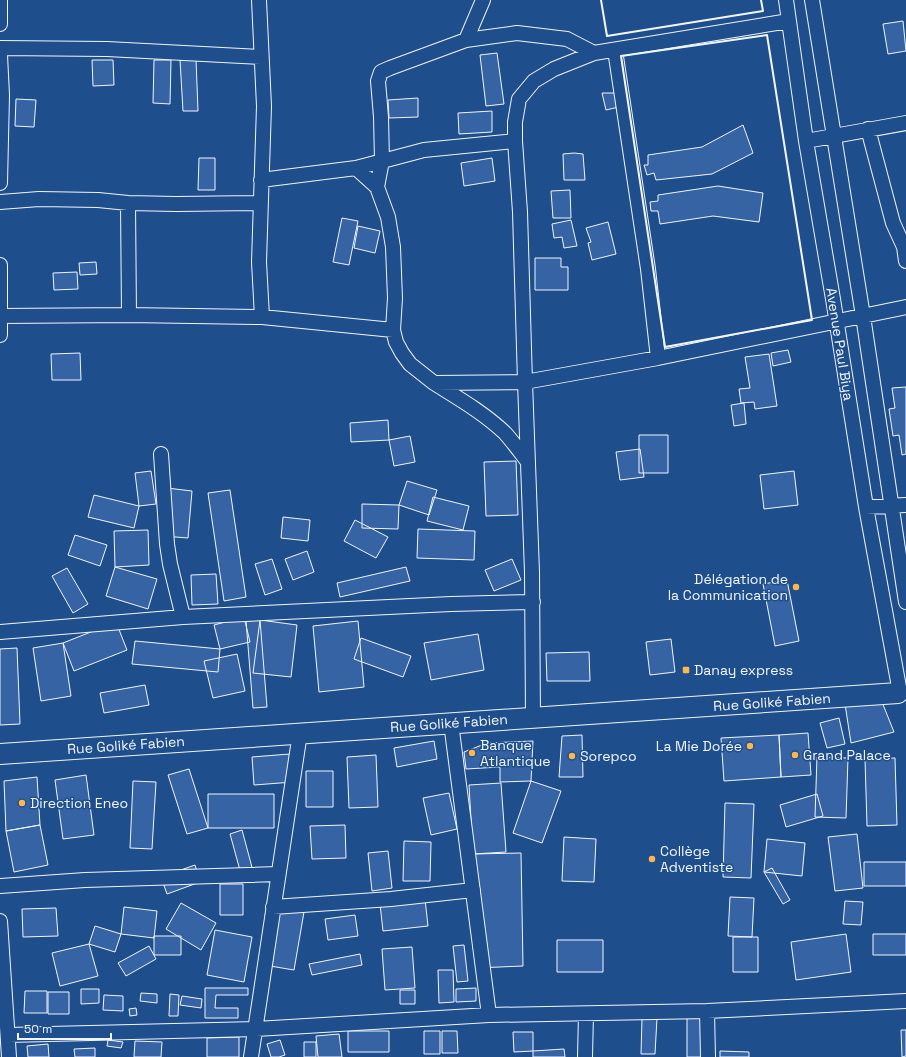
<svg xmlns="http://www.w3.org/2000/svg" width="906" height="1057" font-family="'Space Grotesk',sans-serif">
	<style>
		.building { fill: #3563a3; stroke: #f2f6ff }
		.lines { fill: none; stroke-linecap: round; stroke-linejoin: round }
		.minor-casing { stroke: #f2f6ff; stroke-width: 16 }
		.highway-casing { stroke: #f2f6ff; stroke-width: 22 }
		.minor { stroke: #1f4e8c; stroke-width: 14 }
		.highway { stroke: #1f4e8c; stroke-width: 20 }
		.wall { stroke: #f2f6ff; stroke-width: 2 }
		.poi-dot { fill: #ffb74d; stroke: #1f4e8c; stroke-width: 1.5 }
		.labels { text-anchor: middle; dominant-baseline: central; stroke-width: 3; stroke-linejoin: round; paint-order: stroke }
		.street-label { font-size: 14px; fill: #f2f6ff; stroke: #1f4e8c }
		.poi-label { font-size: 14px; fill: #f2f6ff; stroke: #1f4e8c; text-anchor: start }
	</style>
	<rect width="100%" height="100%" fill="#1f4e8c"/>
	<path class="building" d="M903,21l3,30 -18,3 -5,-30z
		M497,53l7,51 -18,2 -6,-51z
		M196,59l2,52h-15l-3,-51z
		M92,60h21l1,25 -21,1z
		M154,60h17l-1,44 -17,-1z
		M602,93h14l3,14 -13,3z
		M418,98v19l-29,1 -1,-18z
		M16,99l20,1 -2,27 -19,-1z
		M492,111v21l-33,2 -1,-21z
		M743,125l10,28 -41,21 -56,6 -2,-7 -7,2 -3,-10h4v-10l54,-8z
		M574,153l9,1 2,26h-21l-1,-26z
		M199,158h16v32h-17z
		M492,158l3,23 -31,5 -3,-23z
		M718,186l45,7 -4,29 -46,-6 -53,8 -2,-13h-7l-1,-9 8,-1v-6z
		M570,190l1,28h-18l-2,-27z
		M342,218l16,3 -9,44 -16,-3z
		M571,220l6,26 -13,2 -2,-11 -8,1 -2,-14z
		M608,222l8,32 -24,6 -4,-17 3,-1 -5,-14z
		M358,226l22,5 -5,22 -21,-5z
		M535,258h26v9h7v23h-33z
		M96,262l1,12 -17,1 -1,-12z
		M77,272l1,17 -24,1 -1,-17z
		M788,350l3,12 -18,4 -2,-13z
		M80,353l1,27h-29l-1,-26z
		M769,354l8,52 -22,3 -1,-7 -13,1 -2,-14 11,-1 -5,-31z
		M906,387v67l-4,1 -3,-20 -6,1 -4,-27 6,-1 -3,-20z
		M744,403l2,21 -12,2 -3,-21z
		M388,420l1,20 -38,2 -1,-19z
		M639,435h29v38h-29z
		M410,436l5,26 -21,4 -5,-26z
		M640,449l4,28 -24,3 -4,-28z
		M516,461l2,54 -32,1 -2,-54z
		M151,471l5,33 -17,2 -4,-33z
		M794,471l4,34 -34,4 -4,-34z
		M407,481l30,9 -8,25 -30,-10z
		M167,488l25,3 -4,47 -25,-2z
		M230,490l16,107 -22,4 -16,-108z
		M94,495l45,11 -5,22 -46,-11z
		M433,497l36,9 -6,24 -36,-9z
		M362,504l37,1 -1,24 -36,-1z
		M283,517l27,3 -2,21 -27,-3z
		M355,520l33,17 -12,21 -32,-17z
		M418,529l57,2 -1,29 -57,-2z
		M148,530l1,35 -34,2 -1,-36z
		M75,535l32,10 -7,21 -32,-11z
		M307,551l7,21 -21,8 -8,-21z
		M272,559l10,30 -17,6 -10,-31z
		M512,559l9,21 -27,11 -9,-21z
		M115,567l42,12 -9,30 -42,-13z
		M406,567l4,14 -70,16 -3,-14z
		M67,568l21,36 -15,9 -21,-37z
		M216,574l2,30 -26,1 -1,-30z
		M787,580l12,61 -24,5 -12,-62z
		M244,617l6,25 -30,7 -6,-24z
		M260,620l37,5 -6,52 -38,-4z
		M260,620l7,87 -14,1 -7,-87z
		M358,621l6,66 -45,5 -6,-66z
		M116,622l11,28 -53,21 -11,-28z
		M478,634l6,36 -53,10 -7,-37z
		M361,638l50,18 -8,21 -49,-18z
		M671,639l4,33 -25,3 -4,-33z
		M135,641l85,8 -2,23 -86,-8z
		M63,643l8,53 -30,5 -8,-53z
		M17,648l3,76 -20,1v-76z
		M589,652l1,29h-43l-1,-28z
		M237,654l8,37 -32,7 -9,-37z
		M145,685l4,20 -45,8 -4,-20z
		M882,702l12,30 -43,11 -6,-39z
		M839,718l6,26 -18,4 -7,-25z
		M808,733l3,42 -30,2 -2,-42z
		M582,735l1,42h-24l3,-41z
		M779,735l2,42 -57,4 -3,-43z
		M434,741l3,18 -40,8 -3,-19z
		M533,741l-2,40 -31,1v-15l-34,2 -2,-17 23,-9z
		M290,754l3,28 -39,3 -2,-28z
		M376,755l2,52 -29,1 -2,-51z
		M817,757l31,1 -2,60 -31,-1z
		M895,758l2,67 -30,1 -2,-67z
		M189,769l19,59 -21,6 -19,-59z
		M306,771h27v36h-27z
		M86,775l8,60 -31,4 -8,-59z
		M37,777l3,48 -34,6 -2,-50z
		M133,781l23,1 -4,67 -22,-1z
		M531,781l30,10 -19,52 -29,-10z
		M501,783l5,69 -33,2 -4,-69z
		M449,793l8,36 -26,6 -8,-37z
		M208,794h66v34h-66z
		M817,794l6,22 -37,11 -6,-22z
		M725,803l29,1 -3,74 -28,-1z
		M40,825l8,40 -34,7 -8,-41z
		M345,825l1,33 -34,1 -2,-33z
		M242,830l11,41 -12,3 -11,-40z
		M857,834l6,54 -28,3 -7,-54z
		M564,837l32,2 -2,43 -32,-1z
		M767,839l38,4 -3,33 -38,-4z
		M404,841l27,1 -1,39h-27z
		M388,851l4,37 -20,3 -4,-38z
		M521,853l2,113 -47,2 -3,-114z
		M864,862h42v24h-42z
		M195,865l5,17 -33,12 -6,-17z
		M772,868l18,32 -7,4 -19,-32z
		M220,884h23v31h-23z
		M730,897l24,1 -2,39 -24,-1z
		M425,899l3,27 -45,5 -3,-27z
		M845,901l18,1 -2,23 -18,-1z
		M181,903l35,20 -15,27 -35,-21z
		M124,907l33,4 -3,27 -33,-4z
		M273,907l31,5 -10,58 -30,-5z
		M56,908l2,28 -35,1 -1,-28z
		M355,915l3,21 -30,4 -3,-21z
		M95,926l26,8 -6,18 -26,-8z
		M215,930l37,7 -8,45 -37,-7z
		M846,934l5,38 -55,8 -5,-38z
		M873,934h33v21h-33z
		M154,936h27v19h-27z
		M733,937h25v35h-25z
		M557,940h46v32h-46z
		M89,944l9,32 -38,10 -8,-33z
		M464,945l4,36 -11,1 -4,-36z
		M149,946l7,13 -30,17 -8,-13z
		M412,947l3,41 -30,2 -3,-41z
		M360,954l2,11 -50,10 -3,-11z
		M438,970h15l1,32 -15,1z
		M205,988h43v7h-32l-1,13h23v10h-33z
		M476,988v13l-20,1v-13z
		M81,989h18v14l-18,1z
		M400,990h15v14h-15z
		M25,991h22v22h-23z
		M48,992h21v22h-21z
		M141,993l16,1v9l-17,-2z
		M170,994l9,1 -1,21h-9z
		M104,995l19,1v15l-20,-1z
		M182,996l20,3 -1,9 -21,-3z
		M136,1008l1,7 -7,1 -1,-7z
		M687,1016h18v41h-18z
		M642,1018h15l-2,36h-14z
		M901,1030h5v26l-4,1z
		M348,1031h41v21h-41z
		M424,1031h16v23h-16z
		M442,1031h15l1,22h-16z
		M513,1032h20v19l-19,1z
		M339,1034l3,23h-24l-2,-21z
		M239,1037v20h-32v-19z
		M108,1040l15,2 -2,6 -14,-2z
		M280,1040l5,15 -6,2h-8l-4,-13z
		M135,1041l27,1 -1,15h-27z
		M304,1042h12v15h-12z
		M48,1044l1,13h-21l-1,-11z
		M95,1048v9h-20l-1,-8z
		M564,1049l1,8h-32v-6z
		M720,1051l29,1v5h-29z"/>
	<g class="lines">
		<defs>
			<path id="minor" d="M259,0l5,106 -5,156 3,55
				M786,0l20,141 27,158 33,208 33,180
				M812,0l51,316 43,286
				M789,21l-195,32 -40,16 -20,12 -15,18 -4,23v19l5,71 5,170 133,-24 248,-51
				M0,24v-24
				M466,40l17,-40
				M0,48l107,1 154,8
				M615,50l33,219 10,89
				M0,55l2,40 -2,88
				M868,129l25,94 11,24 2,14
				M806,141l100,-18
				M356,168l21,19 11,30 5,30 2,51 -2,32
				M261,180l95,-12 68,-18 91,-9
				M377,187l5,-26 -1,-44 -3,-36 3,-9 9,-4 76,-28 51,-7 50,6 27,14
				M0,202l39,-3 59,1 30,3 48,1 84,-1
				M128,203l1,112
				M0,265v51l129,-1 133,2 131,13 3,12 6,11 8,11 24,19 91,-1 7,190 1,146
				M0,335v-19
				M434,383c24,15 50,30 71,50 8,9 16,20 23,29
				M161,454l6,90 3,20 13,53
				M866,507l40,-2
				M0,632l183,-15 268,-13 82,-2
				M451,723l38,292
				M0,886l85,-6 193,-6
				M273,907l118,-8 82,-9
				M0,921l9,136
				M707,1011l1,46
				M8,1035l248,-6 233,-14 218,-4 199,-10
				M251,1057l49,-324
				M585,1057l1,-43"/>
			<path id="highway" d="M0,754l898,-61"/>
		</defs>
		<use href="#minor" class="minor-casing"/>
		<use href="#highway" class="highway-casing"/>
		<use href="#minor" class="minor"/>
		<use href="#highway" class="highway"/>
		<path class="wall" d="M601,0l6,36 156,-25 -2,-11
			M767,35l45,285 -147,27 -44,-291z"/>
	</g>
	<g class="poi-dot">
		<circle cx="796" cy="587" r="4"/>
		<rect x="682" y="666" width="8" height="8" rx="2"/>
		<circle cx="750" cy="746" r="4"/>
		<circle cx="472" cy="753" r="4"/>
		<circle cx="795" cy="755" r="4"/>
		<circle cx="572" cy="756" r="4"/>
		<circle cx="22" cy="803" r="4"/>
		<circle cx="652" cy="859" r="4"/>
	</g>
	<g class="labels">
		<g class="street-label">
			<text transform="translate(840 344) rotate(81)">Avenue Paul Biya</text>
			<text transform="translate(772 702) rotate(-4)">Rue Goliké Fabien</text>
			<text transform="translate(449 723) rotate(-4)">Rue Goliké Fabien</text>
			<text transform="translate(126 745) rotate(-4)">Rue Goliké Fabien</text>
		</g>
		<g class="poi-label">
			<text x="788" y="579" text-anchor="end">Délégation de<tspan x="788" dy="16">la Communication</tspan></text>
			<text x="694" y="670">Danay express</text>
			<text x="480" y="745">Banque<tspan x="480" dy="16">Atlantique</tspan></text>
			<text x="742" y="746" text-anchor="end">La Mie Dorée</text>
			<text x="803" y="755">Grand Palace</text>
			<text x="580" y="756">Sorepco</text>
			<text x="30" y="803">Direction Eneo</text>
			<text x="660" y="851">Collège<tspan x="660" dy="16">Adventiste</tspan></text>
		</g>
	</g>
	<path d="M18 1033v6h93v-6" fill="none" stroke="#f2f6ff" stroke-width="2"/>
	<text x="24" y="1033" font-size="12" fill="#f2f6ff" stroke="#1f4e8c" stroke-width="3" paint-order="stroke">50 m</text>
</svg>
